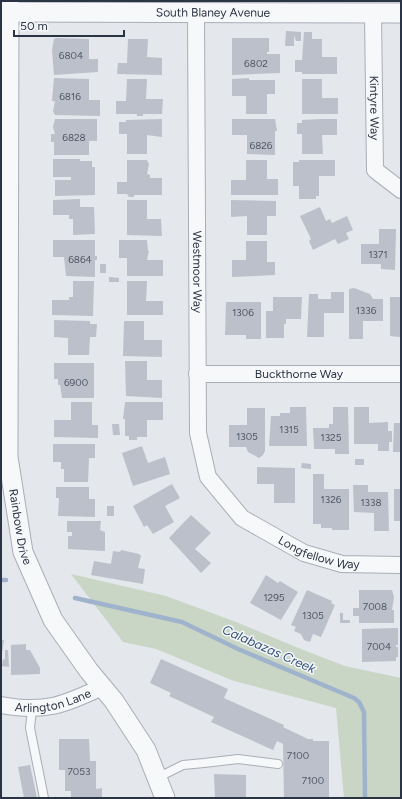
<svg xmlns="http://www.w3.org/2000/svg" width="402" height="799" font-family="Figtree,sans-serif">
	<style>
		.green { fill: #c9d6c5 }
		.lines { fill: none; stroke-linecap: round; stroke-linejoin: round }
		.stream { stroke: #9fb4cc; stroke-width: 4.5 }
		.building { fill: #bbc0ca }
		.service-casing { stroke: #a9aeb7; stroke-width: 10 }
		.minor-casing { stroke: #a9aeb7; stroke-width: 18 }
		.tertiary-casing { stroke: #a9aeb7; stroke-width: 21 }
		.service { stroke: #f7f8fa; stroke-width: 8 }
		.minor { stroke: #f7f8fa; stroke-width: 16 }
		.tertiary { stroke: #f7f8fa; stroke-width: 19 }
		.labels { text-anchor: middle; dominant-baseline: central; stroke-width: 3; stroke-linejoin: round; paint-order: stroke }
		.number-label { font-size: 10px; fill: #4f5766 }
		.street-label { font-size: 12px; fill: #2b3445; stroke: #f4f6f9 }
		.water-label { font-size: 13px; font-style: italic; fill: #34527a; stroke: #f4f6f9 }
	</style>
	<rect width="100%" height="100%" fill="#e4e7ec"/>
	<path class="green" d="M71,574l95,22 70,26 65,27 44,17 56,12v120h-57l-8,-90 -102,-27 -78,-32 -33,-7z"/>
	<g class="lines">
		<path class="stream" d="M1,580h5
			M75,598l107,24 56,27 116,49 5,4 5,10 1,86"/>
	</g>
	<path class="building" d="M286,31l15,1v9h-5l-2,-6v11h-9z
		M304,32h8v7h10v18h15v17h-35v-2h-7v-12h7z
		M56,38l33,1v20h9v13l-44,3 -2,-25 2,-11z
		M232,38h37v14h-2v2h13v19l-48,2z
		M128,39h20l-1,18 15,1v17l-45,-1 1,-11h9z
		M54,78l35,1v21h11v16l-45,-1 -2,-4 2,-10h-3z
		M249,78v2h26v14h-8v20h-21v-18h-14v-17z
		M127,79h20l-1,20h17l-1,15h-19v2h-6v-2h-21v-13h10z
		M302,79h20v19h16v16h-36z
		M55,119h42v22h-8v14h-35v-13h-3v-8h4l-2,-7z
		M162,119v18l-15,-2v19h-20v-20h-8v-12h7v-2z
		M232,119h43l2,12h-2v24l-28,-1v-19h-15z
		M321,119h16v16h-15l1,19h-21v-20h-5v-11h5v-3z
		M53,159h27v2h12v6h3v28l-40,1v-16h16v-3h-18z
		M127,160h20l2,4 -2,10 3,1v3h12v17h-28v2h-5l-2,-3h-10v-12h10z
		M246,160h21v19h11v16h-47v-15h15z
		M299,160h36v16h-16v20h-3v3h-17v-13h-6v-24h6z
		M80,199v8h14l1,27 -22,1v-16h-4v-4h-16v-15z
		M127,200h20v19h14l1,17 -35,-1z
		M231,200l45,1v15h-9v19h-20v-19l-16,1z
		M320,207l6,14 4,-2 2,4 15,-7 6,14 -7,3 3,6 -11,5 -3,-5 -22,11 -4,-9 2,-2 -11,-23z
		M379,229h17l-1,41 -14,-1v-5h-20v-20h18z
		M53,240h42v16h2v4h-2v17l-29,-1 -2,-19h-11z
		M119,240h28l1,11h1l-2,9h16v16h-36v-18h-8z
		M246,241h21v21h8v13l-43,2v-17h14z
		M100,264h6v9h-6z
		M109,277l10,1v4h-10z
		M73,281h21l-1,35 -41,-1v-15h17v-3h4z
		M127,281h20l-1,20h17v14h-36z
		M354,288l16,6 3,5h10v22h-20v18h-14v-50z
		M331,292h13v21h-20v24h-17l2,-43h9v5h13z
		M273,297h29l-1,22h-15v5h-2v14h-18v-27h7z
		M390,297h11v39l-2,1 -9,-1z
		M226,302h35v37h-15v-4h-21z
		M54,320l36,1v3h7l-1,13h-6l-1,18h-21v-17l-14,-1z
		M124,321h20v19h18v17l-39,-1z
		M125,361h22v19h15v18l-36,-2z
		M54,363h40v35h-32l-2,-13h-2v-6h-4z
		M71,402h21v23h6v13l-44,-1v-17h17z
		M125,402h38v18h-16v17h-10v3h-8v-4h-4v-17h-2z
		M290,407h16l1,39h-38l2,-30h9v-3h10z
		M333,407h15l1,47h-14v-5h-21l-1,-21h16v-4h4z
		M354,407h15v16l19,-1v9h4v11h-3v9h-11v-7h-24z
		M247,408h18v43l-2,4 -4,3 -11,-6 -2,-5h-17v-22h18z
		M394,423h7v29h-8z
		M112,424h7l1,11h-7z
		M53,444h42v14h-6l-1,24h-24v-13h-3v-7h-8z
		M142,446l6,17 17,-6 5,17 -37,12 -11,-33z
		M355,459h9v6h-9z
		M302,463l9,1v5l-10,-1z
		M257,467l38,1v35h-21v-19h-17z
		M313,474h11v15h25v41h-17v-2h-11v-4h-8z
		M172,484l8,14 -15,8 9,16 -21,12 -6,-9 -3,2 -11,-21z
		M353,485h15v7h20l1,39h-15v-18l-20,-1z
		M56,487h33v12h6v18l-37,-1 1,-18h-3z
		M394,489h7v32h-7z
		M107,506h7v10h-7z
		M191,515l20,18 -16,16 16,14 -10,10 -32,-35z
		M67,521h34l-1,9 5,2v19l-37,-2v-13h4v-4h-5z
		M121,550l18,4 2,2 -3,12 7,1 -2,15 -52,-9 3,-14 17,3 2,-13 7,1z
		M266,575l12,8 2,-2 18,11 -17,28 -31,-17z
		M307,590l25,11 -1,2 4,2 -14,32 -8,-3 -3,8 -6,-2 -3,-6 -7,-3 2,-4 -5,-2z
		M359,590h33l2,7 -2,13h2v13h-35v-7h-6v-8h6z
		M340,613h3v7h7v3h-10z
		M398,628v17h-2v2h2v10h-2v4l-34,1v-33z
		M1,640h3l-2,13h-1z
		M26,644v6h4l10,18v6l-29,1v-30z
		M5,650h3l1,17 -7,-1 1,-7 2,1z
		M161,659l67,30 -4,9 60,27 -1,2 25,12h5v2h16v57h-45l-1,-54 -6,-3 -4,9 -62,-28 3,-5 -45,-21 2,-3 -21,-10z
		M59,739h30l1,22h6v28l6,-1v10h-31v-7h-6v-21h-6z
		M30,765l7,33h-13l-6,-31z
		M214,774l32,1v23h-31z"/>
	<g class="lines">
		<defs>
			<path id="service" d="M32,709l-2,19 14,70
				M157,778l26,-13 21,-2 34,-4 40,5"/>
			<g id="minor">
				<path id="s1" d="M196,13l2,420 10,44 34,41 62,35 38,11 59,1"/>
				<path id="s2" d="M373,14l2,156 26,20"/>
				<path id="s3" d="M197,374h204"/>
				<path id="s4" d="M1,705c44,8 63,0 101,-18"/>
			</g>
			<g id="tertiary">
				<path id="s5" d="M9,1l-1,456 15,95 30,68 36,51 25,30 32,49 19,48"/>
				<path id="s6" d="M1,12l400,1"/>
			</g>
		</defs>
		<use href="#service" class="service-casing"/>
		<use href="#minor" class="minor-casing"/>
		<use href="#tertiary" class="tertiary-casing"/>
		<use href="#service" class="service"/>
		<use href="#minor" class="minor"/>
		<use href="#tertiary" class="tertiary"/>
	</g>
	<g class="labels">
		<g class="number-label">
			<text x="71" y="55">6804</text>
			<text x="256" y="63">6802</text>
			<text x="70" y="96">6816</text>
			<text x="74" y="137">6828</text>
			<text x="261" y="145">6826</text>
			<text x="378" y="254">1371</text>
			<text x="80" y="259">6864</text>
			<text x="366" y="310">1336</text>
			<text x="243" y="312">1306</text>
			<text x="76" y="382">6900</text>
			<text x="289" y="429">1315</text>
			<text x="247" y="436">1305</text>
			<text x="331" y="437">1325</text>
			<text x="331" y="499">1326</text>
			<text x="371" y="502">1338</text>
			<text x="274" y="597">1295</text>
			<text x="375" y="606">7008</text>
			<text x="313" y="615">1305</text>
			<text x="379" y="646">7004</text>
			<text x="298" y="755">7100</text>
			<text x="79" y="771">7053</text>
			<text x="313" y="780">7100</text>
		</g>
		<g class="street-label">
			<text stroke="none"><textPath href="#s6" startOffset="212">South Blaney Avenue</textPath></text>
			<text stroke="none"><textPath href="#s2" startOffset="94">Kintyre Way</textPath></text>
			<text stroke="none"><textPath href="#s1" startOffset="259">Westmoor Way</textPath></text>
			<text stroke="none"><textPath href="#s3" startOffset="102">Buckthorne Way</textPath></text>
			<text stroke="none"><textPath href="#s5" startOffset="527">Rainbow Drive</textPath></text>
			<text stroke="none"><textPath href="#s1" startOffset="604">Longfellow Way</textPath></text>
			<text stroke="none"><textPath href="#s4" startOffset="53">Arlington Lane</textPath></text>
		</g>
		<g class="water-label">
			<text transform="translate(269 649) rotate(24)">Calabazas Creek</text>
		</g>
	</g>
	<rect width="402" height="799" fill="none" stroke="#2b3445" stroke-width="4"/>
	<path d="M14 30v6h110v-6" fill="none" stroke="#2b3445" stroke-width="2"/>
	<text x="20" y="30" font-size="12" fill="#2b3445" stroke="#f4f6f9" stroke-width="3" paint-order="stroke">50 m</text>
</svg>
